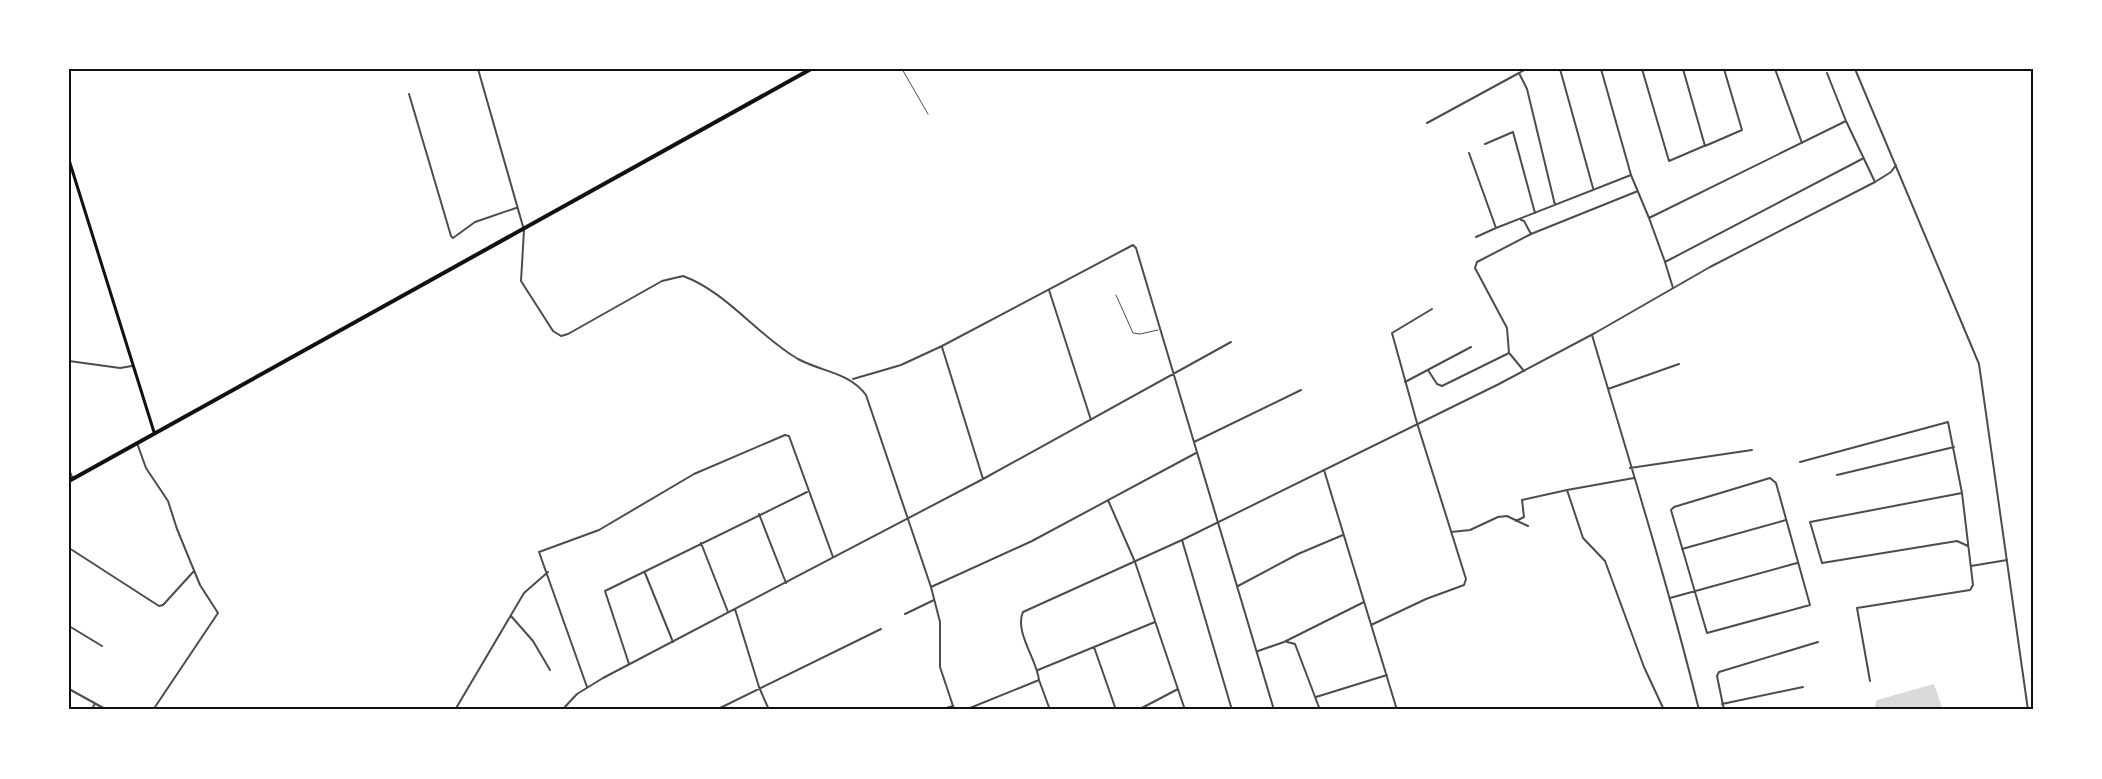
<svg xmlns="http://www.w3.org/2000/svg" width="2102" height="779" font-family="'DM Sans',sans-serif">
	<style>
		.water { fill: #d9d9d9 }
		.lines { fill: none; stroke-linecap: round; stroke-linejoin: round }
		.service { stroke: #4c4c4c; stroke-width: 1 }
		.minor { stroke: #4c4c4c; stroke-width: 2 }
		.tertiary { stroke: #4c4c4c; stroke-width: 2 }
		.primary { stroke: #111; stroke-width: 3 }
		.trunk { stroke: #111; stroke-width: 4 }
		.neatline { fill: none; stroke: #111; stroke-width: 2 }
	</style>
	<rect width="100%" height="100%" fill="#fff"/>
	<path class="water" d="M1934,684l9,26h-69l3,-10z"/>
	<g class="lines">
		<path class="service" d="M902,69l26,45
			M1116,295l17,38 7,1 18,-4"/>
		<path class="minor" d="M478,69l46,161 -3,51 32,50 8,5 7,-2 94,-53 21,-5c44,16 75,60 115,83 24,13 51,13 68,36l65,192 9,35v45l13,39
			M1526,69l-7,4 8,16 28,116
			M1560,69l33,119
			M1601,69l30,106 18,43
			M1642,69l27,92 35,-15
			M1683,69l22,77 37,-16 -18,-61
			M1775,69l27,74
			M1827,73l19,48
			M409,94l42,142 2,2 22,-16 41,-14
			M1427,123l92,-50
			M1485,144l28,-12 22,81
			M1469,153l27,75 135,-53
			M1862,159l-197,103 -16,-44 197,-97 29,61
			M1521,220l3,1 7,13
			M1476,237l20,-9
			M1665,262l8,26
			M1049,290l42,130
			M1592,335c37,125 76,249 107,375
			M942,347l41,132
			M1510,354l14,17
			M69,361l51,7 12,-2
			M1428,370l9,14 5,2 67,-33 -2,-25 -32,-60 2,-6 54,-28 107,-43
			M853,379l48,-14 41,-19 191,-101 3,3 138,462
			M1405,382l66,-35
			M1608,389l71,-25
			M1194,442l107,-52
			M137,443l9,25 22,33 9,28 23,56 18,28 -65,97
			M1800,462l148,-40 14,71
			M1630,468l122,-18
			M69,470l4,9
			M1324,470l73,240
			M1837,475l117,-28
			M1770,478l6,5 34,122 -103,28 -36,-123 3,-3z
			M1567,490l67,-12
			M1108,500l27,62 50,148
			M759,514l27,69
			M1516,521l8,-4 -2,-17 45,-10 16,48 22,23 39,106 20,43
			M1451,532l19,-2 28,-13 9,-1 21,10
			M1182,540l50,170
			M701,543l27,69
			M69,548l90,58 4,-1 31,-34
			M1682,549l104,-29
			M1971,566l36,-6
			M645,573l28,69
			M1238,586l60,-32 45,-19
			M931,587l101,-46 164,-88
			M1670,598l127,-35
			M735,609l24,78 10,23
			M905,614l29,-14
			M511,616l22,25 17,29
			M1371,625l55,-26 38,-14 2,-6 -49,-156 -25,-90 40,-24
			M69,626l33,20
			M1287,642l8,2 25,66
			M1094,647l22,63
			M1258,651l26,-9 80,-40
			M629,664l-24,-73 202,-99
			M1038,670l117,-48
			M1039,680l11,30
			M1870,681l-13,-73 113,-18 3,-5 -11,-92 -152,29 12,41 135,-22 11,5
			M587,687l-48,-135 60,-22 95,-56 91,-39 4,1 44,121
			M1316,697l71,-22
			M1722,704l81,-17
			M91,710l4,-6
			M455,710l69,-117 24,-21
			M562,710l15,-16 26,-16 380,-199 248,-137
			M716,710l165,-81
			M1138,710l40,-21
			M1724,710l-7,-34 2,-4 99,-30"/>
		<path class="tertiary" d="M1855,69l124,295 49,346
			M69,689l38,21
			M940,710l13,-4 2,4
			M965,710l74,-30c-2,-20 -25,-49 -16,-68l159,-72 317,-156 96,-51 115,-66 165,-85 16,-10 5,-7"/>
		<path class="primary" d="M69,160l85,272"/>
		<path class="trunk" d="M69,481l742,-412"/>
	</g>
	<rect width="2102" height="779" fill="none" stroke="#ffffff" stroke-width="141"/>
	<rect x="70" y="70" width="1962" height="638" class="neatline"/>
</svg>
